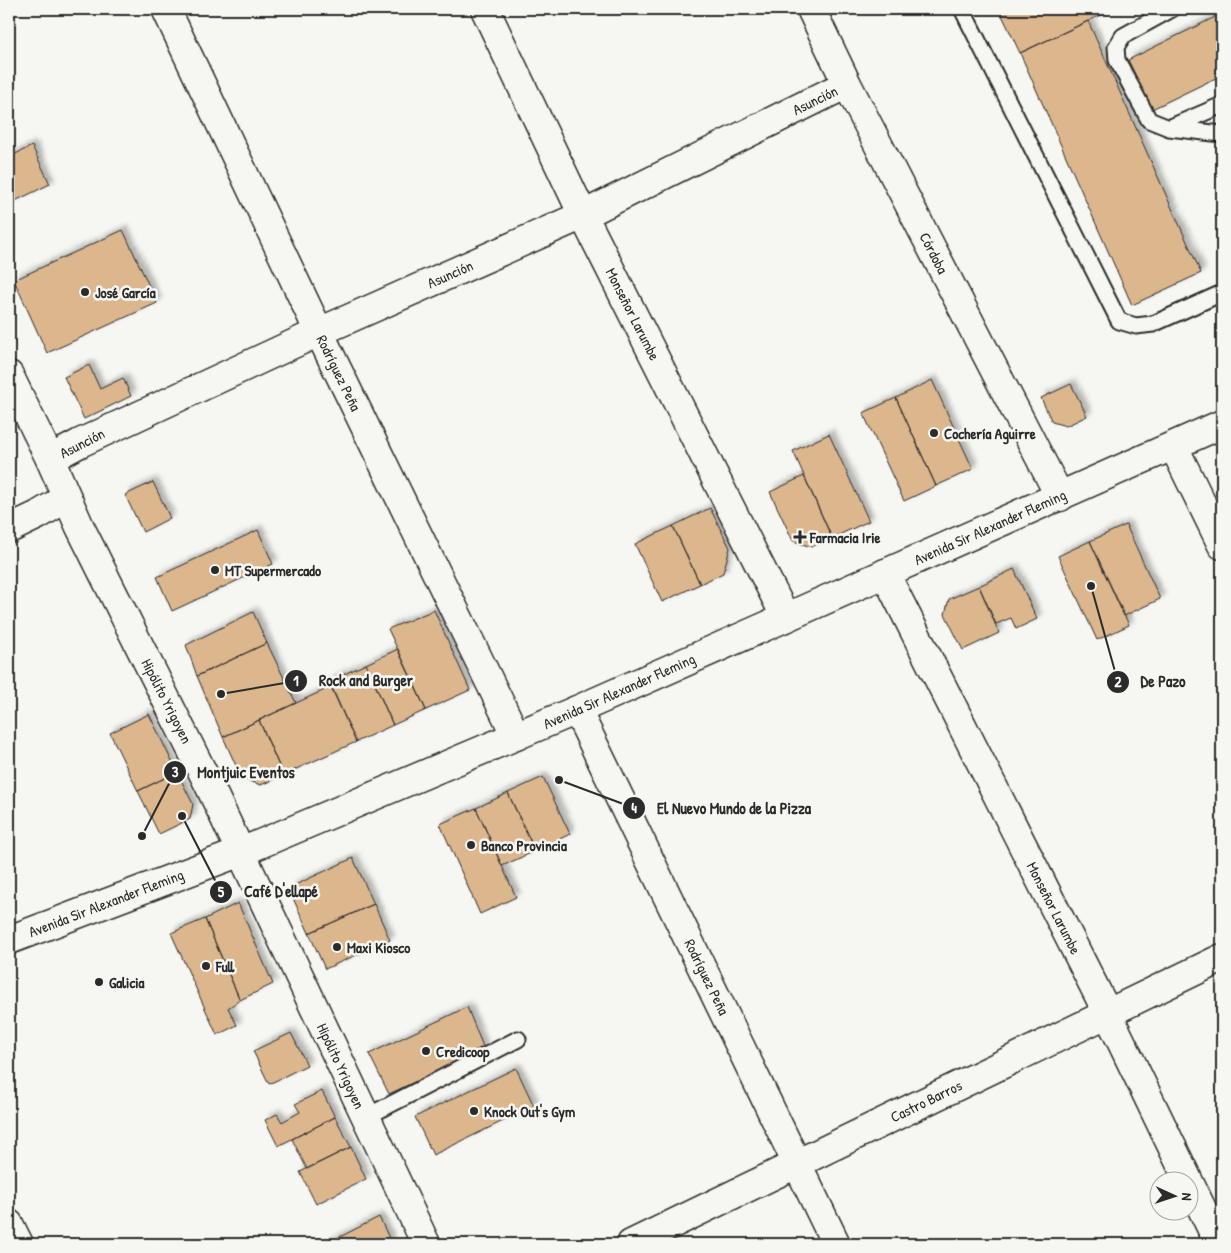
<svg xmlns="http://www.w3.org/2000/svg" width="1231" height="1253" font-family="'Patrick Hand',sans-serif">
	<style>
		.building { fill: #dcb68d; stroke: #2b2b2b; filter: url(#shadow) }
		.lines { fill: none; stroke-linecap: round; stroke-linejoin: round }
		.service-casing { stroke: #2b2b2b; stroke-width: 19 }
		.minor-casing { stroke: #2b2b2b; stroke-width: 31 }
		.tertiary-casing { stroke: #2b2b2b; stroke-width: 31 }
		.secondary-casing { stroke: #2b2b2b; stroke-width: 31 }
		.service { stroke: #f6f6f2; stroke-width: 15 }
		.minor { stroke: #f6f6f2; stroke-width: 28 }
		.tertiary { stroke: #f6f6f2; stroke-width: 28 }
		.secondary { stroke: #f6f6f2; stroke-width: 28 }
		.poi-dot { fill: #2b2b2b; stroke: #f6f6f2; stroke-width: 2 }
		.labels { text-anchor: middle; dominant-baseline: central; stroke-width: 5; stroke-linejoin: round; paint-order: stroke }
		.street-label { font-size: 15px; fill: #2b2b2b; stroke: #f6f6f2 }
		.poi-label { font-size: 15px; font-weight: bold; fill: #2b2b2b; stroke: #f6f6f2; text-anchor: start }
		.leader { fill: none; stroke: #2b2b2b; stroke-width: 2 }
		.callout-dot { fill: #2b2b2b; stroke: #f6f6f2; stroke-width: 2 }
		.mark-label { font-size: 15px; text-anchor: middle; font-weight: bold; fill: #fff }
		.callout-label { font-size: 16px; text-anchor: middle; font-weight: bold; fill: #2b2b2b; stroke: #f6f6f2; stroke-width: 5; stroke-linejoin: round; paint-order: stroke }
	</style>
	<defs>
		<filter id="shadow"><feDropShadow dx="4.5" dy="-4.5" stdDeviation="2.5" flood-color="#0004"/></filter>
	</defs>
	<rect width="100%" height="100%" fill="#f6f6f2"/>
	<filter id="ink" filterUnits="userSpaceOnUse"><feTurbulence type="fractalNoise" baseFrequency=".02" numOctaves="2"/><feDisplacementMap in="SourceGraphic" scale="10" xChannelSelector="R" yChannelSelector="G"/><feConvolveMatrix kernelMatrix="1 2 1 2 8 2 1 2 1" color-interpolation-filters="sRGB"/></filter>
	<g filter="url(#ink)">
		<path class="building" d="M999,9h115l-94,44z
			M1211,9h11v66l-70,34 -24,-49 87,-43z
			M1088,21l113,252 -69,32 -112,-252z
			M32,146l18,38 -41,20v-47z
			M123,230l34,73 -110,50 -33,-73z
			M89,365l11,24 23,-11 8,18 -47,23 -20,-42z
			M932,380l41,89 -37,17 -40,-88z
			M1071,384l16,32 -21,10 -14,-4 -11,-24z
			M896,398l40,88 -32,15 -41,-88z
			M829,434l40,87 -37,17 -39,-87z
			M804,476l28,62 -21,9 -18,-6 -23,-49z
			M153,482l17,36 -27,14 -18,-37z
			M710,508l20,40 -7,25 -23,11 -27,-58z
			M1126,525l34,74 -36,17 -34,-75z
			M673,526l27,58 -38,18 -27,-58z
			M258,530l15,34 -101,47 -15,-34z
			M1090,541l39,84 -32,15 -39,-84z
			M1014,569l23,50 -21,10 -5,-11 -15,6 -17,-38z
			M979,586l20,47 -36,17 -18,-36 4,-15z
			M434,610l36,80 -44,20 -38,-81z
			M253,612l14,31 -70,33 -11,-31z
			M267,643l29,60 -73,34 -26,-61z
			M398,649l28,61 -33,15 -27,-61z
			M366,664l27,61 -37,17 -27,-61z
			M331,687l25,55 -73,33 -24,-55z
			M149,714l28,58 -39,19 -28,-58z
			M259,720l24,55 -22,10 -19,-6 -19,-42z
			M177,772l16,32 -3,15 -31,15 -21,-43z
			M543,777l27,57 -35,17 -27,-58z
			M508,793l27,58 -33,15 -26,-58z
			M476,808l40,89 -36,17 -40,-90z
			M353,858l21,46 -65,29 -17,-37 1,-10z
			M238,903l35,81 -33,16 -35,-81z
			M374,904l16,36 -65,29 -16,-36z
			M205,919l35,81 -12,8 9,17 -20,10 -46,-102z
			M467,1007l17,42 -95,45 -20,-40z
			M291,1033l16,32 -38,19 -16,-33z
			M516,1068l18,38 -101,49 -18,-38z
			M322,1091l13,26 -57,29 -13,-26 12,-6 5,8 18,-10 -5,-8z
			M335,1117l16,30 -44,22 -15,-30z
			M351,1147l15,32 -50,25 -16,-32z
			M379,1217l12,25 -6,2h-59z"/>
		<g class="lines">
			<defs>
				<path id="service" d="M962,9l157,312 17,5 17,-2 69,-31
					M1172,9l-49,27 -7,11 1,13 32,60 20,8 53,6
					M1171,127l51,-22
					M366,1117l152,-78"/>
				<path id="minor" d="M166,9l153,323 197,404
					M485,9l98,206 203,403
					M811,9l36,75 213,413
					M1174,447l48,98
					M50,459l30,-16 239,-111 264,-117 264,-131
					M9,529l29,-14 28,-17
					M885,573l222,439 112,232
					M577,710l259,534
					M9,1224l10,20
					M631,1244l591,-286"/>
				<path id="tertiary" d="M9,375l41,84 30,68 129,258 217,459"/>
				<path id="secondary" d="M9,940l232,-88 336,-142 645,-286"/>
			</defs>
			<use href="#service" class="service-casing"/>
			<use href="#minor" class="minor-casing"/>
			<use href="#tertiary" class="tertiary-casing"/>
			<use href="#secondary" class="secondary-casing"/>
			<use href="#service" class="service"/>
			<use href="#minor" class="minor"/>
			<use href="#tertiary" class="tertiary"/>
			<use href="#secondary" class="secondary"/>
		</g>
	</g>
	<g class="poi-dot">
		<circle cx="85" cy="292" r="5"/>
		<circle cx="934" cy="433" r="5"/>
		<path d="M797.5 529.5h5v5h5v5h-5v5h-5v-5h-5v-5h5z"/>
		<circle cx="215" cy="570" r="5"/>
		<circle cx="471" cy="845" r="5"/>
		<circle cx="337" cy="947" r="5"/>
		<circle cx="206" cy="966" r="5"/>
		<circle cx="99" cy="982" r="5"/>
		<circle cx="426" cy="1051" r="5"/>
		<circle cx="474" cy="1111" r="5"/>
	</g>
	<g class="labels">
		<g class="street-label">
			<text transform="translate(815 100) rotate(-26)">Asunción</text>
			<text transform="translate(934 253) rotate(63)">Córdoba</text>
			<text transform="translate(450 274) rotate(-24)">Asunción</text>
			<text transform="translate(633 314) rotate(63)">Monseñor Larumbe</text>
			<text transform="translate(339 373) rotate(64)">Rodríguez Peña</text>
			<text transform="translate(82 443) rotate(-27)">Asunción</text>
			<text transform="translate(990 527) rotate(-24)">Avenida Sir Alexander Fleming</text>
			<text transform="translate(619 691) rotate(-24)">Avenida Sir Alexander Fleming</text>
			<text transform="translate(167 701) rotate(63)">Hipólito Yrigoyen</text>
			<text transform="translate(106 903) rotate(-21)">Avenida Sir Alexander Fleming</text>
			<text transform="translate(1054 908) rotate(63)">Monseñor Larumbe</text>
			<text transform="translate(707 977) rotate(64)">Rodríguez Peña</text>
			<text transform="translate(341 1066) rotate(65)">Hipólito Yrigoyen</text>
			<text transform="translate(926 1101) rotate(-26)">Castro Barros</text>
		</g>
		<g class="poi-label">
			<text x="95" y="292">José García</text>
			<text x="944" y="433">Cochería Aguirre</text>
			<text x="810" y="537">Farmacia Irie</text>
			<text x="225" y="570">MT Supermercado</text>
			<text x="481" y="845">Banco Provincia</text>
			<text x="347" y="947">Maxi Kiosco</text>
			<text x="216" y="966">Full</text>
			<text x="109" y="982">Galicia</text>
			<text x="436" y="1051">Credicoop</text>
			<text x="484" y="1111">Knock Out's Gym</text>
		</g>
	</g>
	<path class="leader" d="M221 694L296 681M1091 586L1118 682M142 836L175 772M559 780L634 808M182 816L221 892"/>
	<g class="callout-dot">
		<circle cx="221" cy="694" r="5"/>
		<circle cx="1091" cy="586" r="5"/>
		<circle cx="142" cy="836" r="5"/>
		<circle cx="559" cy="780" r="5"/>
		<circle cx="182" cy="816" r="5"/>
		<circle cx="296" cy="681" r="12"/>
		<circle cx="1118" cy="682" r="12"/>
		<circle cx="175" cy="772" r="12"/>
		<circle cx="634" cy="808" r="12"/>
		<circle cx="221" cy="892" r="12"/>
	</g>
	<g class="mark-label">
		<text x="296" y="686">1</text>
		<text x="1118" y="687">2</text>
		<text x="175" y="777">3</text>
		<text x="634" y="813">4</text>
		<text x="221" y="897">5</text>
	</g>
	<g class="callout-label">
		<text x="366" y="686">Rock and Burger</text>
		<text x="1163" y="687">De Pazo</text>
		<text x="246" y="778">Montjuic Eventos</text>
		<text x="734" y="814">El Nuevo Mundo de la Pizza</text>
		<text x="281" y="897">Café D'ellapé</text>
	</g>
	<rect width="1231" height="1253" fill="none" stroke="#f6f6f2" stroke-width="30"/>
	<rect x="15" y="15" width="1201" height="1223" fill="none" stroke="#2b2b2b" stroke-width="2" filter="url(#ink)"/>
	<g transform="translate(1174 1196) rotate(93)"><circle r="24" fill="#f6f6f2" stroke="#a5a5a2"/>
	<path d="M0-4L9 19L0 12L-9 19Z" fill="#2b2b2b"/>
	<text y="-8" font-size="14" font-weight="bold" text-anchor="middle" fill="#2b2b2b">N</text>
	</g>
</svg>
